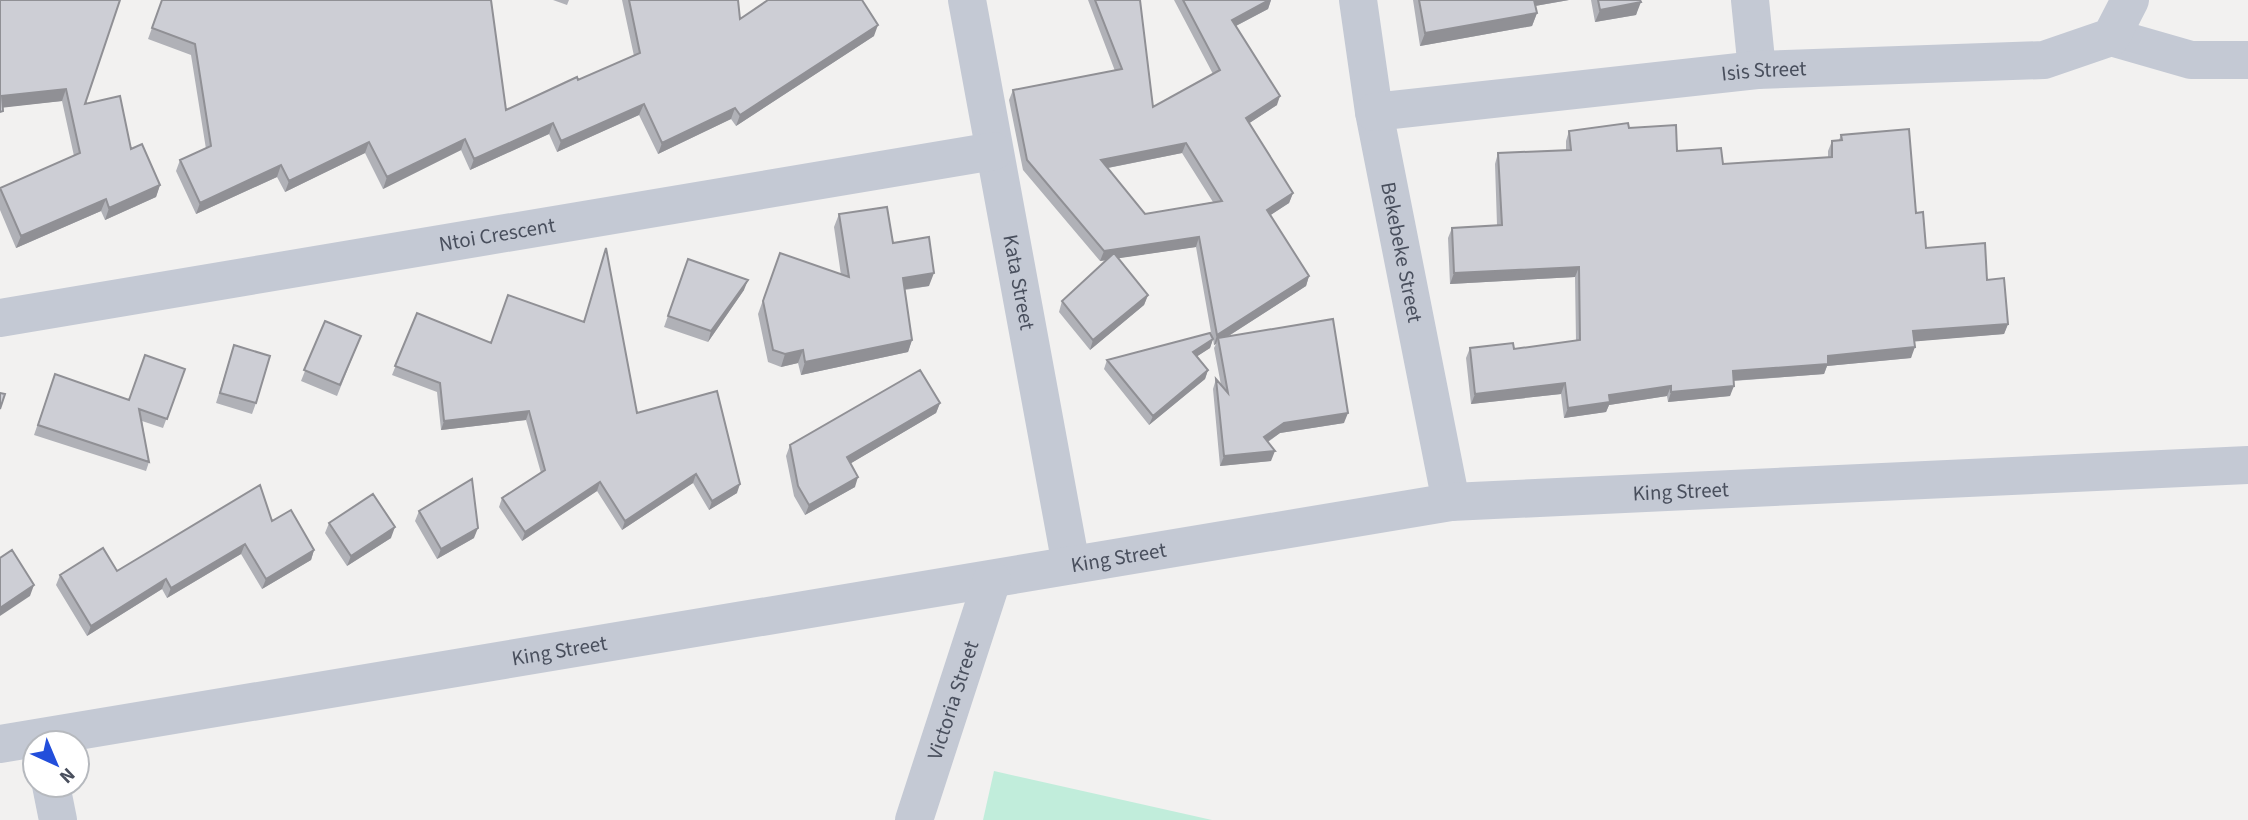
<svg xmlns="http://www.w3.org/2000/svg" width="2248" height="820" font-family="'Source Sans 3',sans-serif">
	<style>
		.green { fill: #c1eddb }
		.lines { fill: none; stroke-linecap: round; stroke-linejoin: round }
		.minor { stroke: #c4c9d4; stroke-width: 38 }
		.wall { fill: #b0b1b7; fill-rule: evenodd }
		.shaded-wall { fill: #909095 }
		.building { fill: #cdced5; stroke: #909095; stroke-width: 2; fill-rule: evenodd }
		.labels { text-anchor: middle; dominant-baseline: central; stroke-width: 7; stroke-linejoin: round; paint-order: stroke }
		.street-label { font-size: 21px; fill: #494f5d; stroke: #fff }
	</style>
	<rect width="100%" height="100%" fill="#f2f1f0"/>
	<path class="green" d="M994,771l218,49h-229z"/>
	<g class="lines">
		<g class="minor">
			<path id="s1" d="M967,0l104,565"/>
			<path id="s2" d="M1358,0l16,112 77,390"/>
			<path d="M1750,0l7,70"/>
			<path d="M2111,37l80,23h57"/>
			<path id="s3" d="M1374,112l383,-42 287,-10 67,-23 19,-37"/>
			<path id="s4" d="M0,318l994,-167"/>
			<path id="s5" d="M0,744l1451,-242 797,-37"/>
			<path d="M51,785l7,35"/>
			<path id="s6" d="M914,820l78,-240"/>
		</g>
	</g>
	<path class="wall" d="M0,0l85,104 46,45 29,36 -4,12 -51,23 -4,-9 -85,37 -16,-38v-22l74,-32 -12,-55 -59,6z
		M162,0l344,110 128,-54 -12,-56h116l2,19 134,17 -138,90 -5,-7 -73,35 -19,-39 -82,37 -8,-18 -79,36 -9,-20 -78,39 -18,-36 -80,39 -8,-15 -81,37 -20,-43 4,-11 26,-11 -15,-94 -43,-16z
		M553,0h16l-2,5z
		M1088,0h52l13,107 60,-33 -39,-74h97l-3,9 -32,17 41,79 -28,18 44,70 -4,10 -19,12 39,61 -3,10 -79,51 117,86 -64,10 -12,9 3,19 -51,5 -7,-77 3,-10 5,6 -7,-37 2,-4 -2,1 -1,-6 -3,9 -13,8 11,14 -3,9 -56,46 -45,-56 3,-9 105,-22 -16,-91 -78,11 30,37 -4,10 -54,45 -31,-38 3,-11 45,-41 -7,1 -77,-91 -14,-70 4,-10 102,-19zM1182,153l31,49 -68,12 -37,-46z
		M1413,0h156l-34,6 2,7 -5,13 -112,20z
		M1591,0h49l-4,15 -41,7z
		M1629,128l48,23 46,13 105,-7v-6l4,-10 7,-1 2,-5 75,78 10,35 61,32 21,44 -4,10 -90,7 -3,17 -84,8 -3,8 -91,7 -3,15 -62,6 -1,-6 -58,9 -3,7 -42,6 -3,-24 -90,10 -5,-46 4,-10 44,1 62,-8 -1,-64 -125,7 -2,-46 4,-10 45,-3 -2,-61 3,-11 68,-3v-9l3,-10z
		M839,214l54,29 36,43 -24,4 7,50 -4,12 -107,23 -3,-12 -17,4 -13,-5 -10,-48 22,-61 61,22 -7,-48z
		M688,259l56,31 -36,52 -44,-15z
		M417,313l74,30 146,70 100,80 -28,17 -16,-27 -71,47 -25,-39 -75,50 -23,-34 3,-9 39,-25 -15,-53 -85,10 -4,-38 -45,-17z
		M325,321l36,15 -24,60 -36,-15z
		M234,345l22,58 -4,11 -36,-11z
		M185,369l-22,59 -21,-7 7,41 -3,9 -112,-36 21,-61 74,26z
		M940,403l-4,10 -85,50 4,24 -50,28 -11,-19 -8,-40 4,-11z
		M419,511l55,27 -37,21 -22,-38z
		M272,521l42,29 -3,10 -49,29 -21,-35 -74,44 -5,-9 -75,47 -31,-51 4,-10 57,-4z
		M329,523l62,15 -44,28 -22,-33z"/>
	<path class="shaded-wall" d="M1269,0h2l-3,9 -40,21 4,-10z
		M1531,0h38l-40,7z
		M1641,2l-5,13 -41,7 5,-12z
		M1537,13l-5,13 -112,20 5,-13z
		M878,25l-4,11 -138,90 4,-11z
		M66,89l-4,12 -62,7 2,-12z
		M1280,96l-3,9 -35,23 4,-10z
		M644,104l-5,11 -82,37 4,-11z
		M735,108l-4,11 -73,35 4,-11z
		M553,123l-4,11 -79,36 4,-11z
		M465,139l-4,11 -78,39 4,-12z
		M369,142l-4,11 -80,39 4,-11z
		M1186,143l-4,10 -85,17 4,-10z
		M281,165l-4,12 -81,37 4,-11z
		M160,185l-4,12 -51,23 4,-12z
		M1293,193l-4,10 -26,17 4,-10z
		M106,199l-5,12 -85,37 5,-12z
		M1199,237l-3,10 -96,14 4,-10z
		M1579,267l-4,10 -125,7 4,-11z
		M934,273l-5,13 -30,4 4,-12z
		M1309,276l-3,10 -87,56 -1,-4 -2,6 -2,1 3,-10z
		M748,280l-4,10 -36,52 3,-11z
		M1148,295l-4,10 -54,45 3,-10z
		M2008,324l-4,10 -95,8 4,-11z
		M1213,339l-3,9 -20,13 3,-9z
		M912,340l-4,12 -107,23 4,-13z
		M1915,347l-4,11 -84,8 -3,8 -95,7 4,-10 95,-15z
		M803,350l-5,13 -17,4 4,-13z
		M1208,370l-3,9 -56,46 4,-9z
		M1565,383l-4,11 -90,10 4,-10z
		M1671,386l-4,10 -58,9 -3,7 -42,6 4,-10 41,-13z
		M1734,386l-4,10 -62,6 3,-10z
		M940,403l-4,10 -93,55 4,-11z
		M529,411l-3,9 -85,10 3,-9z
		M1348,413l-4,10 -64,10 -20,14 4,-10 20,-14z
		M1275,451l-4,10 -51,5 4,-10z
		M696,474l-3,9 -71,47 3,-9z
		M858,477l-3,10 -50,28 4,-10z
		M600,482l-3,9 -75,50 3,-9z
		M740,484l-3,9 -28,17 3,-9z
		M395,527l-4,11 -44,28 4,-10z
		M478,528l-4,10 -37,21 4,-10z
		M245,544l-4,10 -74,44 4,-10z
		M314,550l-3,10 -49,29 4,-10z
		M166,579l-4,10 -75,47 4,-10z
		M34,585l-4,11 -30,20v-8z"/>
	<path class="building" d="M0,0h120l-35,104 35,-8 11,53 11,-5 18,41 -51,23 -3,-9 -85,37 -21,-48 80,-35 -14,-64 -64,7 1,15 -3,1z
		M162,0h329l15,110 71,-33 1,3 62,-27 -11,-53h109l2,19 28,-19h94l16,25 -138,90 -5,-7 -73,35 -18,-39 -83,37 -8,-18 -79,36 -9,-20 -78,38 -18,-35 -80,39 -8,-16 -81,38 -20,-43 31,-14 -16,-102 -43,-16z
		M1095,0h45l13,107 67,-37 -37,-70h86l-37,20 48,76 -34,22 47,75 -26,17 42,66 -92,59 -18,-98 -95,14 -77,-91 -14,-70 109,-21zM1186,143l36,58 -77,13 -44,-54z
		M1419,0h115l3,13 -112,20z
		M1598,0h42l1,2 -41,8z
		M1628,123l1,5 47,-3 1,26 44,-3 2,16 109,-7v-16l10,-1 -1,-5 68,-6 7,84 7,-1 3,36 59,-5 2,37 17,-2 4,46 -95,7 2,16 -87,9v8l-95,7 1,15 -63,6v-6l-62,9 1,7 -42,6 -3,-25 -90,11 -5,-46 43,-5 1,6 66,-9 -1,-73 -125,6 -2,-45 50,-3 -4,-72 73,-3 -2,-19z
		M887,207l6,36 36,-6 5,36 -31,5 9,62 -107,22 -2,-12 -18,4 -12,-4 -10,-49 17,-48 69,24 -10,-63z
		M606,248l31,165 80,-22 23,93 -28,17 -16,-27 -71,47 -25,-39 -75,50 -23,-34 43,-28 -16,-59 -85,10 -4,-38 -45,-17 22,-53 74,30 17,-48 76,27z
		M1114,253l34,42 -55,45 -31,-39z
		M688,259l60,21 -37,51 -43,-15z
		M1333,319l15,94 -64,10 -20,14 11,14 -51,5 -8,-77 12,14 -10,-55z
		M325,321l36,15 -21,49 -36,-15z
		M1210,333l3,6 -20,13 15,18 -55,46 -46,-56z
		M234,345l36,11 -14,47 -36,-10z
		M145,355l40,14 -18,50 -28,-10 10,53 -111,-37 17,-51 74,26z
		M920,370l20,33 -93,54 11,20 -49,28 -11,-19 -8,-41z
		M0,393l5,1 -5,15z
		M472,479l6,49 -37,21 -22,-38z
		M260,485l12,36 19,-11 23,40 -48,29 -21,-35 -74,44 -5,-9 -75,47 -31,-51 43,-27 14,23z
		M373,494l22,33 -44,29 -22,-33z
		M12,550l22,35 -34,23v-50z"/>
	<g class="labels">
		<g class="street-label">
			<text stroke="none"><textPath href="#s3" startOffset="392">Isis Street</textPath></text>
			<text stroke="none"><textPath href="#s4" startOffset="504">Ntoi Crescent</textPath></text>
			<text stroke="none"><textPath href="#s2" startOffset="256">Bekebeke Street</textPath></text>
			<text stroke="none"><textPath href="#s1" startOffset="287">Kata Street</textPath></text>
			<text stroke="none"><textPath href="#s5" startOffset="1701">King Street</textPath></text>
			<text stroke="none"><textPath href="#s5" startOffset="1134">King Street</textPath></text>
			<text stroke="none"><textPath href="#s5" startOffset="567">King Street</textPath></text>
			<text stroke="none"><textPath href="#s6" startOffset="126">Victoria Street</textPath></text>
		</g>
	</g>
	<g transform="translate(56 764) rotate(136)"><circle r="33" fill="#ffffff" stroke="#b6b9be" stroke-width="2"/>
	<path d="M0-5L12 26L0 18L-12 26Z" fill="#224edb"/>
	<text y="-10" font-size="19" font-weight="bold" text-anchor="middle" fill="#494f5d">N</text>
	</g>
</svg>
